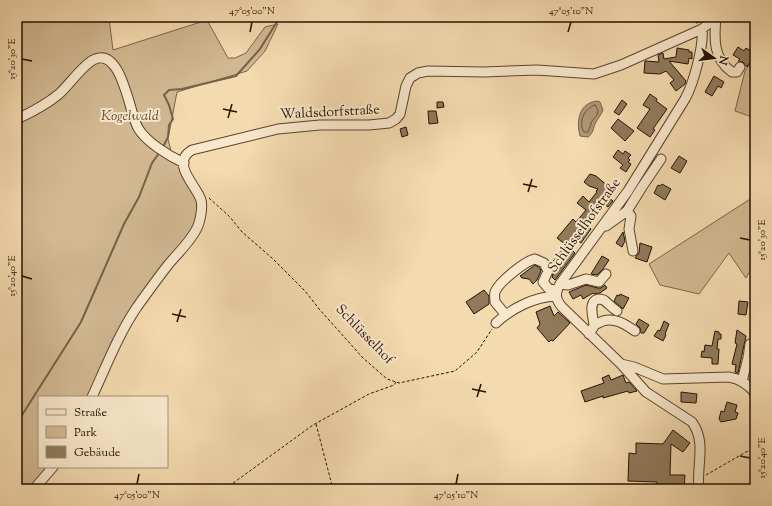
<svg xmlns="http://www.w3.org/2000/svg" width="772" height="506" font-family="'Sorts Mill Goudy',serif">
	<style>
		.green { fill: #d1b891; stroke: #7a6449 }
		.water { fill: #ad9674; stroke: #766146 }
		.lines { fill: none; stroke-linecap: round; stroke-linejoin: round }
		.shore { stroke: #68543a; stroke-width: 1 }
		.stream { stroke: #766146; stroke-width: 2 }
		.building { fill: #907a5b; stroke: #241101 }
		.minor-casing { stroke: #58432c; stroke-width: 11 }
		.path { stroke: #241101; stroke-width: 1; stroke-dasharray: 3 2; stroke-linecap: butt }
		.minor { stroke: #f8e7cb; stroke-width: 9 }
		.ticks { fill: none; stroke: #241101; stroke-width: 1.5 }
		.labels { text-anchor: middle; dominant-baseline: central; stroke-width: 4; stroke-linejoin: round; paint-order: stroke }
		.street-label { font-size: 14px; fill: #241101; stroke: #f8e7cb }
		.park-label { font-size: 14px; font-style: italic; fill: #614b33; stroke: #f8e7cb }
		.neatline { fill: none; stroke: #241101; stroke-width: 1.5 }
		.ticks-label { font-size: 10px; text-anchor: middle; fill: #241101 }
	</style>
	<rect width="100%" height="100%" fill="#f4daaf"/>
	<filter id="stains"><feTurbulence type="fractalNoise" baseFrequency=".005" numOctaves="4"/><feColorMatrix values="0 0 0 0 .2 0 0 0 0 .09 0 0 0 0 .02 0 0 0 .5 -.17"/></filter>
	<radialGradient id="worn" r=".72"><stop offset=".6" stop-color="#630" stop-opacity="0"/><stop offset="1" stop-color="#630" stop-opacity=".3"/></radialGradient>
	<path class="green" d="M17,17h94l-2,1 4,32 94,-30 21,38h7l11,-5 19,-26 13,-3 -13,27 -18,20 -70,21 -9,47 3,12 29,50 -4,26 -47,59 -59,111h-51v70h12l-20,22h-14z
		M755,57v61l-20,-7 10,-40z
		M755,196v66l-9,16 -17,-25 -30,41 -39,-9 -11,-21z"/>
	<path class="water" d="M597,101l3,1 3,8c-2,5 -4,7 -7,12 -3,5 -2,11 -8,15l-8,-1c-4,-15 -1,-33 17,-35z"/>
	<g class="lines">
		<path class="shore" d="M595,105l3,5 -1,5 -5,6 -4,11h-4c-6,-9 0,-24 11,-27z"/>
		<path class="stream" d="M163,147l5,-10 1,-12 4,-6 -4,-14 -5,-10 5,-5 13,-1 54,-13 24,-27 20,-32
			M17,423l64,-101 43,-98 15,-27 13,-34 7,-10"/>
	</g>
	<path class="building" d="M695,17h6l1,4 -6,2z
		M738,47l6,4 2,-3 9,6 -8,13 -4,-5 -5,-1 2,-2 -7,-4z
		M677,48l12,2v2h3v7l-3,-1 -1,6 -19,-3 17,20 -1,3 -9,7 -6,-8 4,-3 -8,-9 -6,3 -16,-1 1,-12 14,1 -1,-7 5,-2 1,6 12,-2z
		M714,76l10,6 -3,6 -3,-2 -6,10 -7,-4z
		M650,94l7,5 -1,2 11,8 -14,20 2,1 -5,7 -13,-9 13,-19 -7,-4z
		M622,100l5,4 -8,11 -5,-3z
		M437,102h6l1,5 -7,1z
		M428,111h8l2,12 -9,1z
		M618,119l16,12 -9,10 -14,-13z
		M406,127l2,8 -6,2 -2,-8z
		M618,150l5,4 2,-3 6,4 -3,3 2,2 -2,2 3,2 -5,8 -6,-4 3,-3 -10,-8z
		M679,156l8,5 -7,12 -9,-5z
		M590,174l6,2 19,16 -6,6 4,3 -5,6 -8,-6 -9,11 4,3 -8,11 4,3 -10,14 -3,-2 -7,8 4,4 -20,27 -3,-3 2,-6 -3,-7 15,-19 -9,-7 16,-19 3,3 10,-12 -9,-7 6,-7 6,6 8,-10 -1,-1 2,-2 -9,-3 -5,-4z
		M662,184l9,5 -6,11 -11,-7 4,-8 2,1z
		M623,232l2,9 -3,6 -6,-4z
		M640,243l12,4 -5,15 -12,-4 4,-5z
		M602,256l7,4 -6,9 -6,6 -6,-1z
		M535,265l5,3 1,3 -4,9 -4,4 -4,-5 -7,-1 -2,-2z
		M586,285l12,3h3l4,-3 2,3 -7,5 -6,1 -1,-1 -10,6 -2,-4 -8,4 -4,-7z
		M484,290l5,6v8l-15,10 -8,-12z
		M620,294l9,4 -6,11 -9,-8 3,-6 2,1z
		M739,301l9,1 -2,13 -8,-1z
		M550,306l4,10 4,-4 12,11 -17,18 -2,-1 -2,2 -12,-14 3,-4 -4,-12z
		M639,319l10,6 -5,8h-3l-1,-5 -4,-4z
		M664,321l5,3 -4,10 1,1 -3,6 -9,-5 4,-6 2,1z
		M737,330l9,6 -8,37 -3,-1 1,-7 -4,-1 5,-20 -2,-1z
		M715,331l4,1v2h2v5h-3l-1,10h2l-1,15h-6v-6l-11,-1 1,-6 2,1 1,-7 7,1z
		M609,375l2,5 12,-5 3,8 3,-1 8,9 -8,2 -1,-2 -25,7v-2l-18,6 -4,-11 23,-8 -2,-5z
		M681,392l16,2 -1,9 -15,-1z
		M727,402l10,3 -2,7 3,1 -2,6 -15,3 -2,-3 2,-8 3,1z
		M673,430l17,13 -7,9 -12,-8 -1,31h15l-1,14h-27v-7l-29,-1 1,-28 7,1v-11l27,1z"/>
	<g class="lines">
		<defs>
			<path id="minor" d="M716,17c-2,21 -3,42 16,55h5l3,-5
				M17,119c15,-7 29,-14 42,-25 10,-9 23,-28 34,-34 29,-15 36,53 45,68 8,14 31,28 46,35
				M627,211l4,5 -2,13 4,22
				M606,226l21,-15 15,-24 19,-28
				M560,284l8,1 18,-6 13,3 7,-8
				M505,314l-10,-12c0,-3 -1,-7 0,-10 4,-10 30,-31 40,-33l9,4 4,8 -5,11 5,6 8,3
				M496,323c16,-15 38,-26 60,-27
				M594,325c3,-1 6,-3 9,-4 12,-4 23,4 32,10
				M589,334l5,-8c0,-7 -7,-24 4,-27 3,0 5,0 7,2 4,3 7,7 12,10
				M621,364l13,3 29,12 66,-2c11,2 19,7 26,16
				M742,381l6,-23 2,-14
				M92,397c14,-30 26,-62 45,-90 10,-14 20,-28 31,-42 9,-11 21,-22 28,-35 4,-7 7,-22 5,-30 -5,-15 -31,-37 -9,-50l86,-21 42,-4h49l20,-2 7,-4 4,-5 6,-28 4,-8 8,-5 10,-2 56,1 53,-2 57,4 27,-9 81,-36 5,-4 4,-8
				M34,489l19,-22
				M699,489c-3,-24 8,-46 -7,-67l-46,-30 -25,-28 -59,-57c-7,-8 -7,-14 -2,-23l68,-93 57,-92c8,-14 19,-53 17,-70"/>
		</defs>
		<use href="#minor" class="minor-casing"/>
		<path class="path" d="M209,198l21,19 12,15 30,26 33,33 15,19 43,48 24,21 12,4 56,-12 22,-19 15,-23
			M316,424l17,65
			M706,475l40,-23 9,-3
			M225,489l88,-64 56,-31 25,-9 2,-3"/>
		<use href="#minor" class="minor"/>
	</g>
	<path class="ticks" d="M250,32l2,-10M568,32l3,-10M22,59l10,2M223,109l14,3M228,118l4,-14M523,184l14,3M528,192l4,-13M740,238l10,2M22,276l10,3M172,314l14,3M177,322l4,-13M472,389l14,3M477,397l4,-13M740,456l10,2M137,484l2,-10M456,484l2,-10"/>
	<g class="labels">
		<g class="street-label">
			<text transform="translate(330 113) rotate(-3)">Waldsdorfstraße</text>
			<text transform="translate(585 226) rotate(-54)">Schlüsselhofstraße</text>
			<text transform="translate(364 335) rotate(46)">Schlüsselhof</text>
		</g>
		<g class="park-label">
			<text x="130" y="117">Kogelwald</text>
		</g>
	</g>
	<rect width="772" height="506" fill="none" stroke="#f4daaf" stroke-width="44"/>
	<rect x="38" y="396" width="130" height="72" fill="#f8e7cb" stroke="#a3917a"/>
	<rect x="46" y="409" width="20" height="6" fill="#f8e7cb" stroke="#a3917a"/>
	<text x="74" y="416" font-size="12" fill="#241101">Straße</text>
	<rect x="46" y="426" width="20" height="12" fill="#d1b891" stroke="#a3917a"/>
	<text x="74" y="436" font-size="12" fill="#241101">Park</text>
	<rect x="46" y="446" width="20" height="12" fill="#907a5b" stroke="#a3917a"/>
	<text x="74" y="456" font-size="12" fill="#241101">Gebäude</text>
	<g transform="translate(714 58) rotate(104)" stroke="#f8e7cb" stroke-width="3" paint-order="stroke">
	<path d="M0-3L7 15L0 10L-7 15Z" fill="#241101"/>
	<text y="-6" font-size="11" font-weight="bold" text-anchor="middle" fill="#241101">N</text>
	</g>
	<rect x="22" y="22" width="728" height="462" class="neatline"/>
	<g class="ticks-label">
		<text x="252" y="14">47°05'00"N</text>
		<text x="571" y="14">47°05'10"N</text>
		<text transform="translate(11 59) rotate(-90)" y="4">15°20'30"E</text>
		<text transform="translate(761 240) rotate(-90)" y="4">15°20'30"E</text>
		<text transform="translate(11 276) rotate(-90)" y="4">15°20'40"E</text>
		<text transform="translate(761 458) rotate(-90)" y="4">15°20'40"E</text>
		<text x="137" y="498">47°05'00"N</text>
		<text x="456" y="498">47°05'10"N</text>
	</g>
	<rect width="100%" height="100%" filter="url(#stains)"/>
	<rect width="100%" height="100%" fill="url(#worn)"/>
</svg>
